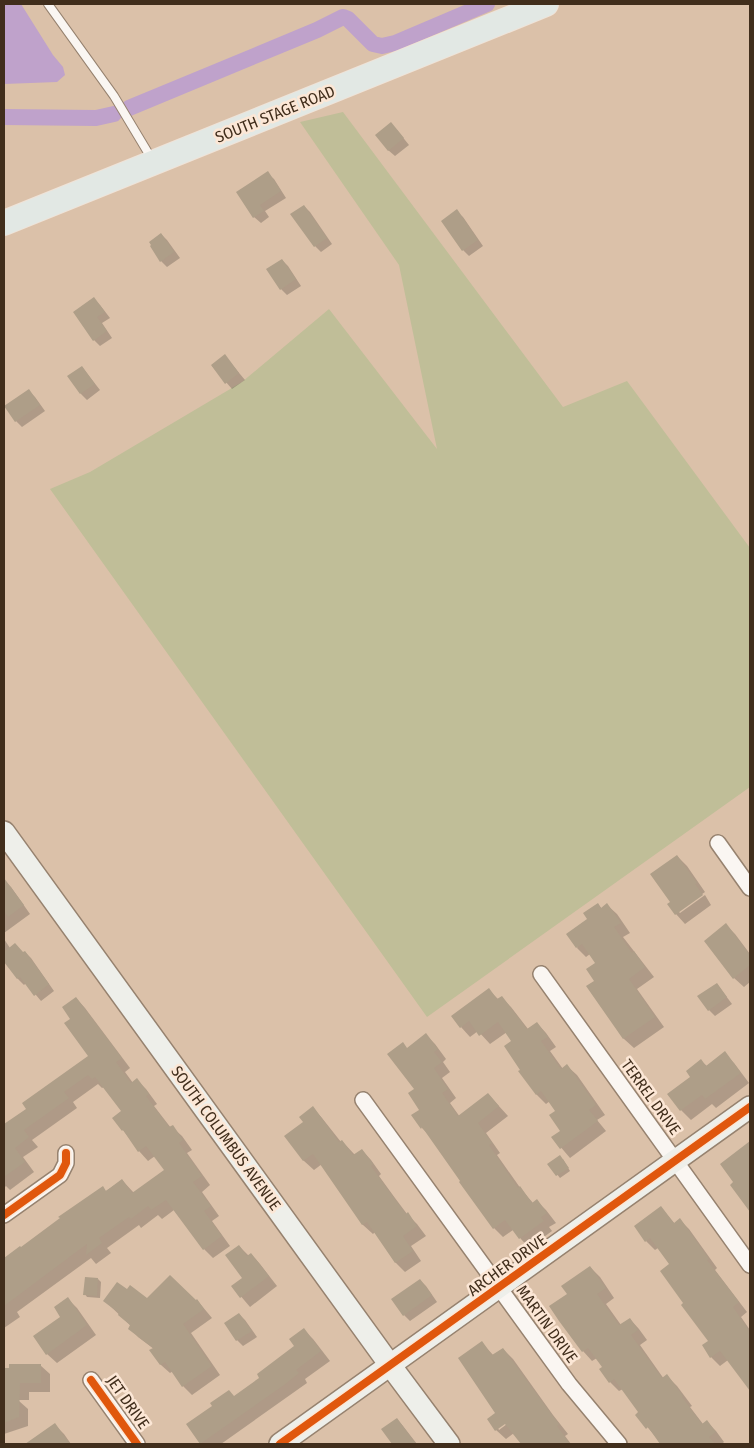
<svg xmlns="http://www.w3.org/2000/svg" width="754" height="1448" font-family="'Fira Sans Condensed',sans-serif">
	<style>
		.green { fill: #c0be98 }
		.water { fill: #bfa2cb }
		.shadow { fill: #0003; fill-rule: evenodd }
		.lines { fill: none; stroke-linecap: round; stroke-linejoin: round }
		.canal { stroke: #bfa2cb; stroke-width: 16 }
		.building { fill: #ae9e88 }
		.lane-casing { stroke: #96826f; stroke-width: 10 }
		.street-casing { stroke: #96826f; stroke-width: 18 }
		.secondary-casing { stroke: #96826f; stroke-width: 24 }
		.primary-casing { stroke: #efe3d8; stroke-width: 26 }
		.lane { stroke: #faf6f2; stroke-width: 8 }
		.street { stroke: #faf6f2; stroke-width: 15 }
		.secondary { stroke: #eeefea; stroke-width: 21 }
		.primary { stroke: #e2e8e4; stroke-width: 24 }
		.cycleway-casing { stroke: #fce7d6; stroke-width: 11 }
		.cycleway { stroke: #e0570d; stroke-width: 8 }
		.labels { text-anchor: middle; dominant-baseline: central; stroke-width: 5; stroke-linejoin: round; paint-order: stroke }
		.street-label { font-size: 16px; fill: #412e1c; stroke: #fce7d6 }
	</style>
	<rect width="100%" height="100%" fill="#dbc1a9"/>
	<path class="green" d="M343,112l220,295 64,-26 123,167v239l-323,230 -377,-528 40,-17 152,-90 87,-73 108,140 -38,-184 -99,-143z"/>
	<path class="water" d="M4,4h17l32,51 10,12 2,8 -8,7 -53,2z"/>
	<path class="shadow" d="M397,130l12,15 -14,11 -7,-6z
		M267,173l7,6 12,19 -21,13 4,6 -8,6 -7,-6z
		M304,206l6,6 22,32 -11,8 -6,-6z
		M456,211l7,6 20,29 -14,10 -6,-6 -20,-29z
		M161,234l6,6 13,18 -13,9 -6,-6z
		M282,260l6,6 13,20 -14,9 -6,-6z
		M94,299l6,6 10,13 -8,5 10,15 -12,8 -6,-6z
		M225,356l20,24 -13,9 -20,-23z
		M82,367l18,23 -13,10 -6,-6z
		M29,391l6,6 10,14 -23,16 -6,-6z
		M677,856l10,10 18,26 -27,19 2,2 25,-18 6,10 -26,19 -9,-10 -4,-12z
		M4,880l7,7 19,27 -26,19z
		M598,904l4,5 5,-4 10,9 13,19 -7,4 31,40 -17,12 27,38 -30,21 -10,-9 -36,-53 8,-5 1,-18 -7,-9 -4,3 -9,-9 12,-29z
		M726,925l9,9 15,20v28l-6,5 -10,-9z
		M4,939l6,9 13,6 2,-2 6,6 23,33 -13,10 -15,-18 -2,2 -6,-6 -14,-19z
		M717,984l15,20 -17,12 -6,-6z
		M489,990l10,10 3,-2 9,9 17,22 9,-6 9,10 10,14 -6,4 13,18 4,-3 10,9 28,40 -8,5 9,11 -36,27 -17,-20 9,-7 -5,-20 -7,-10 -4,3 -9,-9 -17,-23 2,-2 -9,-29 -6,-9 -17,12 -12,-13 -8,6 -9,-10z
		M76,998l9,10 45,60 -5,4 8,11 4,-3 9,9 11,15 -3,2 17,22 1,-1 10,9 10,14 -5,3 23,32 -8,7 17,24 -7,5 18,25 -17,12 -9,-9 -30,-39 -12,9 -4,-4 -17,13 -2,-3 -32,23 4,5 -15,11 -5,-6 -74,54 3,5 -16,11v-69l16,-11 1,1 101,-69 12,13 31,-23 -10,-14 -7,5 -9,-10 -16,-21 -1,-19 -18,-24 -2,1 -4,-4 -25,18 4,6 -45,32 6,7 -15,10 11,15 -24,18 -4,-4 -2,2v-62l23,-17 62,-53 -17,-37z
		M426,1035l9,9 11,15 -3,3 7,10 -8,6 14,20 -6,5 10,14 28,-23 20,22 -22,17 14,20 -3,2 24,34 12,14 4,-2 9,9 10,13 -7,4 3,4 -23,17 -16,-18 -10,7 -9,-9 -64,-92 -8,-8 -9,-13 8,-5 -14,-61z
		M724,1053l10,10 15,20 -33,25 -4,-4 -21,16 -10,-10 -12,-16 23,-17 9,-16 6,5z
		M313,1108l9,10 19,24 1,-1 13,14 7,-5 9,10 10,14 -2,2 16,22 12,16 10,10 9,12 -15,10 10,15 -16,11 -9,-9 -21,-31 -2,2 -10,-9 -41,-61 -8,6 -10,-9 -18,-25 19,-14z
		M750,1143v68l-18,-26 3,-2 -14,-19z
		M563,1159l7,12 -10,7 -11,-14z
		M661,1208l14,16 5,-4 9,9 28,39 -2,2 32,42 -6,5 9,13v59l-22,-29 -8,6 -9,-9 -1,-16 -25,-37 -14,-39 -13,-17 -3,2 -9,-9z
		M239,1246l10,10 2,-2 9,10 17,22 -27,21 -17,-20 11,-9z
		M590,1267l10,10 14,21 -8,6 15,21 9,-6 9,10 8,11 -7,5 24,34 3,-3 10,10 15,20 -2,1 13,17 4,-2 9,9 8,11 -2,2h-60l-25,-29 3,-2 -17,-24 -4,2 -9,-9 -7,-15 -6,-9 -5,3 -9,-10 -14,-57z
		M98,1279l3,3 -1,16 -13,-1 -2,-3z
		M420,1280l6,6 11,16 -27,19 -6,-6z
		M68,1299l9,9 19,27 -39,28 -10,-9 15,-37z
		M147,1300h50l15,18 -21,15 29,42 -28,20 -9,-9 -10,-15 -3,2 -9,-8 -10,-14 3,-2 -16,-12 -8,-9 1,-2 -26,-25z
		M239,1314l6,6 12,17 -14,9 -6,-6 -11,-17z
		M304,1330l9,9 17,22 -25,18 2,4 -86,61h-19l-1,-1 34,-46 26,-19 34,-32z
		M482,1343l12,13 9,-7 10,10 40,56 15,19 -3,2 6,8h-48l-9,-11 -8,6 -10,-9 1,-17zM510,1419l1,2 -12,9 -1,-2z
		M40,1365l10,9v18h-21v8h-25v-31z
		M19,1401l9,8v17l-24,8 1,3h-1v-31z
		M397,1419l6,7 14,18h-24l-10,-14z
		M55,1425l9,9 7,10h-35z"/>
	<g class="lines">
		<path class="canal" d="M129,108l188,-78 26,-13 5,2 25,25 9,2 13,-3 92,-39
			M4,117l92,1 18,-4"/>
	</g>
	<path class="building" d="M391,122l13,16 -16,13 -13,-16z
		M268,171l13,20 -21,14 4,6 -11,7 -17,-26z
		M304,205l23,33 -13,9 -24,-33z
		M457,209l21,31 -16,11 -21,-30z
		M161,233l13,19 -14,10 -10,-16 1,-1 -2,-3z
		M282,259l14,20 -16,11 -14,-21z
		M94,297l11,15 -8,5 10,14 -14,10 -20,-29z
		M225,354l14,19 -14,11 -14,-19z
		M82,366l13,18 -15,10 -13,-18z
		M29,389l11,16 -25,17 -11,-16z
		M677,855l20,28 -2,1 8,11 -28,20 -8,-11 3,-2 -20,-28z
		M4,878l20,27 -16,12 -4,-6z
		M598,903l3,5 6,-5 14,20 -7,4 18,26 2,-2 11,16 -16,12 26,38 -32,22 -37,-53 8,-5 -8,-12 9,-6 -13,-19 -6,4 -10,-14 21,-15 -4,-6z
		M726,923l24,32v10l-17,14 -29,-38z
		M15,943l8,9 2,-1 24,33 -15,12 -14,-19 -3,2 -13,-17v-10z
		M717,983l10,14 -19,14 -11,-15z
		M489,988l8,11 5,-3 25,33 10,-7 11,15 -7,4 20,28 6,-5 29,41 -7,5 9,11 -38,28 -9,-12 9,-6 -11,-16 6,-4 -14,-20 -5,4 -18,-24 2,-1 -16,-24 7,-5 -13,-19 -19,14 -10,-15 -9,7 -9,-12z
		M76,997l46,61 -6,4 15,21 6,-5 12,16 -3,2 23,31 4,-2 10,15 -4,3 23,33 -9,6 18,24 -7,5 18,25 -19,14 -37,-50 -15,10 -3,-4 -17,13 -2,-2 -30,21 3,5 -16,12 1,-11 -83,62v-48l16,-12 1,1 39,-29 -2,-1 45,-31 3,5 16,-12 10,14 32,-23 -18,-24 -8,6 -15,-22 -1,1 -10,-13 9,-7 -26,-34 -3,2 -4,-4 -24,17 5,6 -45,32 5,7 -14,11 10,14 -21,15v-53l22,-15 -4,-6 66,-47 -24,-33 6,-4 -8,-12z
		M426,1033l12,16 -4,3 8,10 -8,6 14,21 -6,4 16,23 30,-23 11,13 -21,17 14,20 -3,2 29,43 2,-2 12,17 5,-4 10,14 -6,4 3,4 -25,18 -14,-19 -12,9 -34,-47 1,-1 -38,-54 -1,2 -10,-14 8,-5 -11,-17 6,-4 -27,-35 16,-12 4,6z
		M725,1051l16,22 -36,26 -3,-4 -22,16 -13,-17 23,-17 -4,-6 15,-12 5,7z
		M313,1106l26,36 3,-2 11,15 9,-6 11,15 -2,2 15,21 20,27 2,-2 9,14 -14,10 10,15 -18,12 -28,-41 -5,3 -49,-71 -10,7 -19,-25 19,-14 -4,-5z
		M750,1141v71l-20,-27 3,-3 -13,-18z
		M560,1155l9,13 -13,8 -9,-12z
		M661,1206l13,17 6,-5 29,41 -2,1 32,42 -6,5 17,25v59l-30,-40 -10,7 -8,-13 6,-4 -27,-36 2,-2 -23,-32 9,-7 -19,-26 -5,4 -11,-16z
		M239,1245l8,11 4,-3 18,23 -29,22 -9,-12 11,-8 -17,-23z
		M590,1266l16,22 -9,6 22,31 11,-7 8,12 -7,5 31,43 5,-4 16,22 -1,1 20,27 5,-4 9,12 -7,5 6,7h-55l-12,-17 -2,2 -11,-14 3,-3 -24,-33 -5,4 -10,-14 3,-2 -14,-19 -6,4 -23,-31 -10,-15 18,-12 -6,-8z
		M170,1275l26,25 1,-1 7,10 -21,15 29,42 -30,21 -17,-25 -5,3 -11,-15 4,-2 -25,-19 2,-4 -12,-10 1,-2 -16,-12 14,-19 10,7 3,-4 17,13z
		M85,1277l13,1 -1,18 -14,-1z
		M420,1279l12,16 -29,21 -12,-17z
		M68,1297l19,28 -41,30 -13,-19 27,-19 -6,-10z
		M239,1313l13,18 -16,10 -12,-18z
		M304,1328l17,23 -25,19 3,3 -15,12 -84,59 -14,-20 26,-18 -2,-3 19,-13 5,6 25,-18 -2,-4 37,-28 -5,-7z
		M482,1341l10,14 11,-7 41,56 15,20 -2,2 13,18h-49l-16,-20 -10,7 -8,-12 8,-6 -37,-55z
		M9,1364h32v19h-21l-1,34 -15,6v-55h5z
		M397,1418l19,26h-24l-11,-15z
		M55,1423l15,21h-45z"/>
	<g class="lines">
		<defs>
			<path id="lane" d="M48,4l66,92 39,65"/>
			<path id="street" d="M718,843l32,45
				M541,974l209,291
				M363,1100l206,284 50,60
				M4,1215l56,-40 6,-12v-10
				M91,1380l46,64"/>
			<path id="secondary" d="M4,832l386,533 59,79
				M280,1444l470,-337"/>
			<path id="primary" d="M4,223l542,-219"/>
		</defs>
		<use href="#lane" class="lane-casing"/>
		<use href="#street" class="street-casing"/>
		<use href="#secondary" class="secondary-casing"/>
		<use href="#primary" class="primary-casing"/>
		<use href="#lane" class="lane"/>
		<use href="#street" class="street"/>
		<use href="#secondary" class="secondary"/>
		<use href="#primary" class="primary"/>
		<defs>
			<path id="cycleway" d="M4,1215l56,-40 6,-12v-10
				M91,1380l46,64
				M280,1444l470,-337"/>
		</defs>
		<use href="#cycleway" class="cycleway-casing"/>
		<use href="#cycleway" class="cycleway"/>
	</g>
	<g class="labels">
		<g class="street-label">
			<text transform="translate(275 114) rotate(-22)">SOUTH STAGE ROAD</text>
			<text transform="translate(651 1097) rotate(54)">TERREL DRIVE</text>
			<text transform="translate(226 1138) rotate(54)">SOUTH COLUMBUS AVENUE</text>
			<text transform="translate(507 1265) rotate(-36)">ARCHER DRIVE</text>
			<text transform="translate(547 1324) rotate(54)">MARTIN DRIVE</text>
			<text transform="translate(128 1402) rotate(55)">JET DRIVE</text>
		</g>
	</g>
	<rect width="754" height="1448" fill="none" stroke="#412e1c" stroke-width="10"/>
</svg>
